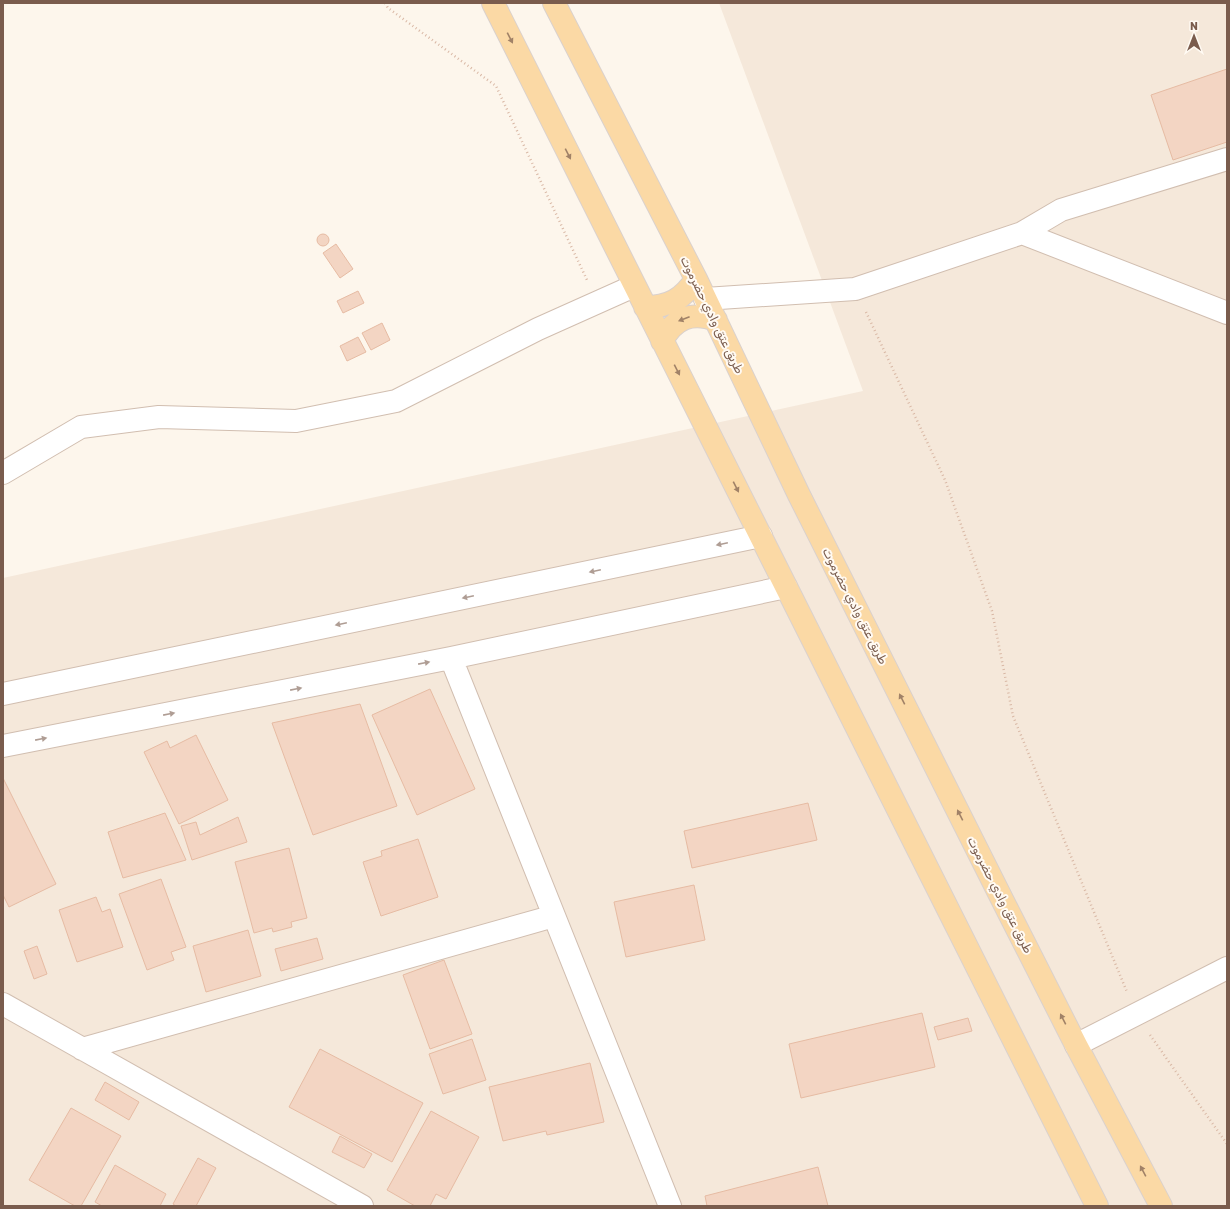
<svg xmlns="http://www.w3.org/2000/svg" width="1230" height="1209" font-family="Rubik,'Noto Sans Arabic',sans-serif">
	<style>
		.residential { fill: #f5e8da }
		.building { fill: #f3d5c3; stroke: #e6bba3 }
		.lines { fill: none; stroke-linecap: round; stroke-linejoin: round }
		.minor-casing { stroke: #d1beb0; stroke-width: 24 }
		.major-casing { stroke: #dad1cd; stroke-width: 24 }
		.path { stroke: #d9b8a5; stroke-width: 2.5; stroke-dasharray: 1 3; stroke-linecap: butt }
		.minor { stroke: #fff; stroke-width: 22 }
		.major { stroke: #fbd9a5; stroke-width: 22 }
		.oneway { fill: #a18267 }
		.oneway2 { fill: #af9d94 }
		.labels { text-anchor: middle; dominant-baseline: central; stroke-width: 4; stroke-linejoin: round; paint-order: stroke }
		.street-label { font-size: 12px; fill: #7a5c4d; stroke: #fffaf3 }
	</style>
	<rect width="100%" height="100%" fill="#fdf6ec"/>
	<path class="residential" d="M719,3h508v1203h-1224v-628l860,-187z"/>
	<path class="building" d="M1227,69v73l-54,18 -22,-65z
		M317 240a6 6 0 1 1 12 0a6 6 0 1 1-12 0Z
		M336,244l17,25 -13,9 -17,-25z
		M358,291l6,12 -21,10 -6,-12z
		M382,323l8,17 -19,10 -9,-17z
		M358,337l8,15 -19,9 -7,-15z
		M430,689l45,100 -58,26 -45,-100z
		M360,704l37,102 -84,29 -41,-112z
		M196,735l32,65 -49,24 -35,-72 23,-11 3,7z
		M3,778l53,106 -47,23 -6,-12z
		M808,803l9,37 -125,28 -8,-37z
		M165,813l21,47 -63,18 -15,-46z
		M238,817l9,25 -55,18 -11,-34 15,-4 4,13z
		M418,839l20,58 -57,19 -18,-54 19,-6 -1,-5z
		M289,848l18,70 -16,4 1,5 -19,5 -1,-4 -18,5 -19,-71z
		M161,879l25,68 -15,5 3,8 -27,10 -28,-76z
		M694,885l11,55 -79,17 -12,-55z
		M96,897l6,15 8,-3 13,38 -46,15 -18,-52z
		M248,930l13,46 -55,16 -13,-46z
		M317,938l6,21 -42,12 -6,-22z
		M37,946l10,28 -13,5 -10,-28z
		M444,960l28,74 -42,15 -27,-74z
		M922,1013l13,54 -134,31 -12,-54z
		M968,1018l4,13 -34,9 -4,-13z
		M472,1039l14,41 -43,14 -14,-40z
		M320,1049l103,54 -31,59 -103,-55z
		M590,1063l14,59 -57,13 -1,-4 -43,10 -14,-54z
		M105,1082l34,20 -10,18 -34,-20z
		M71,1108l50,28 -40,70h-6l-46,-26z
		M431,1111l48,26 -33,62 -10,-5 -6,12h-15l-28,-16z
		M340,1136l32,18 -8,14 -32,-16z
		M198,1158l18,10 -20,38h-20l-3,-2z
		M115,1165l51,29 -6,12h-58l-7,-4z
		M818,1167l10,39h-121l-2,-10z"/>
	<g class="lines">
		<defs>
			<path id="minor" d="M1022,233l205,80
				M705,299l150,-10 167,-56 39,-23 166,-51
				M3,473l78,-46 78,-10 137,4 100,-20 142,-72 96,-43
				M451,658l219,548
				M3,694l758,-158
				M3,746l448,-88 335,-71
				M3,1004l359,202
				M1076,1045l151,-77
				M82,1049l472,-133"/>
			<path id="major" d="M493,3l604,1203
				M554,3l142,276 103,216 210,418 67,132 85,161
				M645,307c24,0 38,-8 51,-28
				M662,341c12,-23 30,-30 54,-21"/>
		</defs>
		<use href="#minor" class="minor-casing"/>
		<use href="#major" class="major-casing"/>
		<path class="path" d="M385,3l3,5 108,78 91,194
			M866,312l79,168 47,131 21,105 114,276
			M1150,1035l77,109"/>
		<use href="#minor" class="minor"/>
		<use href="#major" class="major"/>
	</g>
	<defs><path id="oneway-solid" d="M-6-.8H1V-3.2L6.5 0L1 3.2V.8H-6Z"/></defs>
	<g class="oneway">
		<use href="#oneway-solid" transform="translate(510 38) rotate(63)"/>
		<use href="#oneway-solid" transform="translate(568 154) rotate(63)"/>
		<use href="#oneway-solid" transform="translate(684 319) rotate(159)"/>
		<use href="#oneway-solid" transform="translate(677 370) rotate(63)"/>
		<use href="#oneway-solid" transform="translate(736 487) rotate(63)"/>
		<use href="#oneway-solid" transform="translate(902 699) rotate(-117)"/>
		<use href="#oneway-solid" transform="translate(960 815) rotate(-117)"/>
		<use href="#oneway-solid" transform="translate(1063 1019) rotate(-117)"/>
		<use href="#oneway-solid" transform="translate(1143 1171) rotate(-118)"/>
	</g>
	<g class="oneway2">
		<use href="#oneway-solid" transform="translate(722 544) rotate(168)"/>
		<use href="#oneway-solid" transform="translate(595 571) rotate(168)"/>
		<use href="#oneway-solid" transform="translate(468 597) rotate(168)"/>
		<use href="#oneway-solid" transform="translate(341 624) rotate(168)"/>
		<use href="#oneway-solid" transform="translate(424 663) rotate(-11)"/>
		<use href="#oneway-solid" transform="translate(296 689) rotate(-11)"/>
		<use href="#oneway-solid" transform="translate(169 714) rotate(-11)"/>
		<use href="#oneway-solid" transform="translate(41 739) rotate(-11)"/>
	</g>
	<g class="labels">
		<g class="street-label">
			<text transform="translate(712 315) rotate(64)">طريق عتق وادي حضرموت</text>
			<text transform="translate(855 606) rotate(63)">طريق عتق وادي حضرموت</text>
			<text transform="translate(1000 895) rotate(63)">طريق عتق وادي حضرموت</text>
		</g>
	</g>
	<rect width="1230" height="1209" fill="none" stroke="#7a5c4d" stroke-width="8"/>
	<g transform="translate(1194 36)" stroke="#fffaf3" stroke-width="3" paint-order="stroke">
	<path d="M0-3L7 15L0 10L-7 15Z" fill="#7a5c4d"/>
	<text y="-6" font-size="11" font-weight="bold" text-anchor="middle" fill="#7a5c4d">N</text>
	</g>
</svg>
